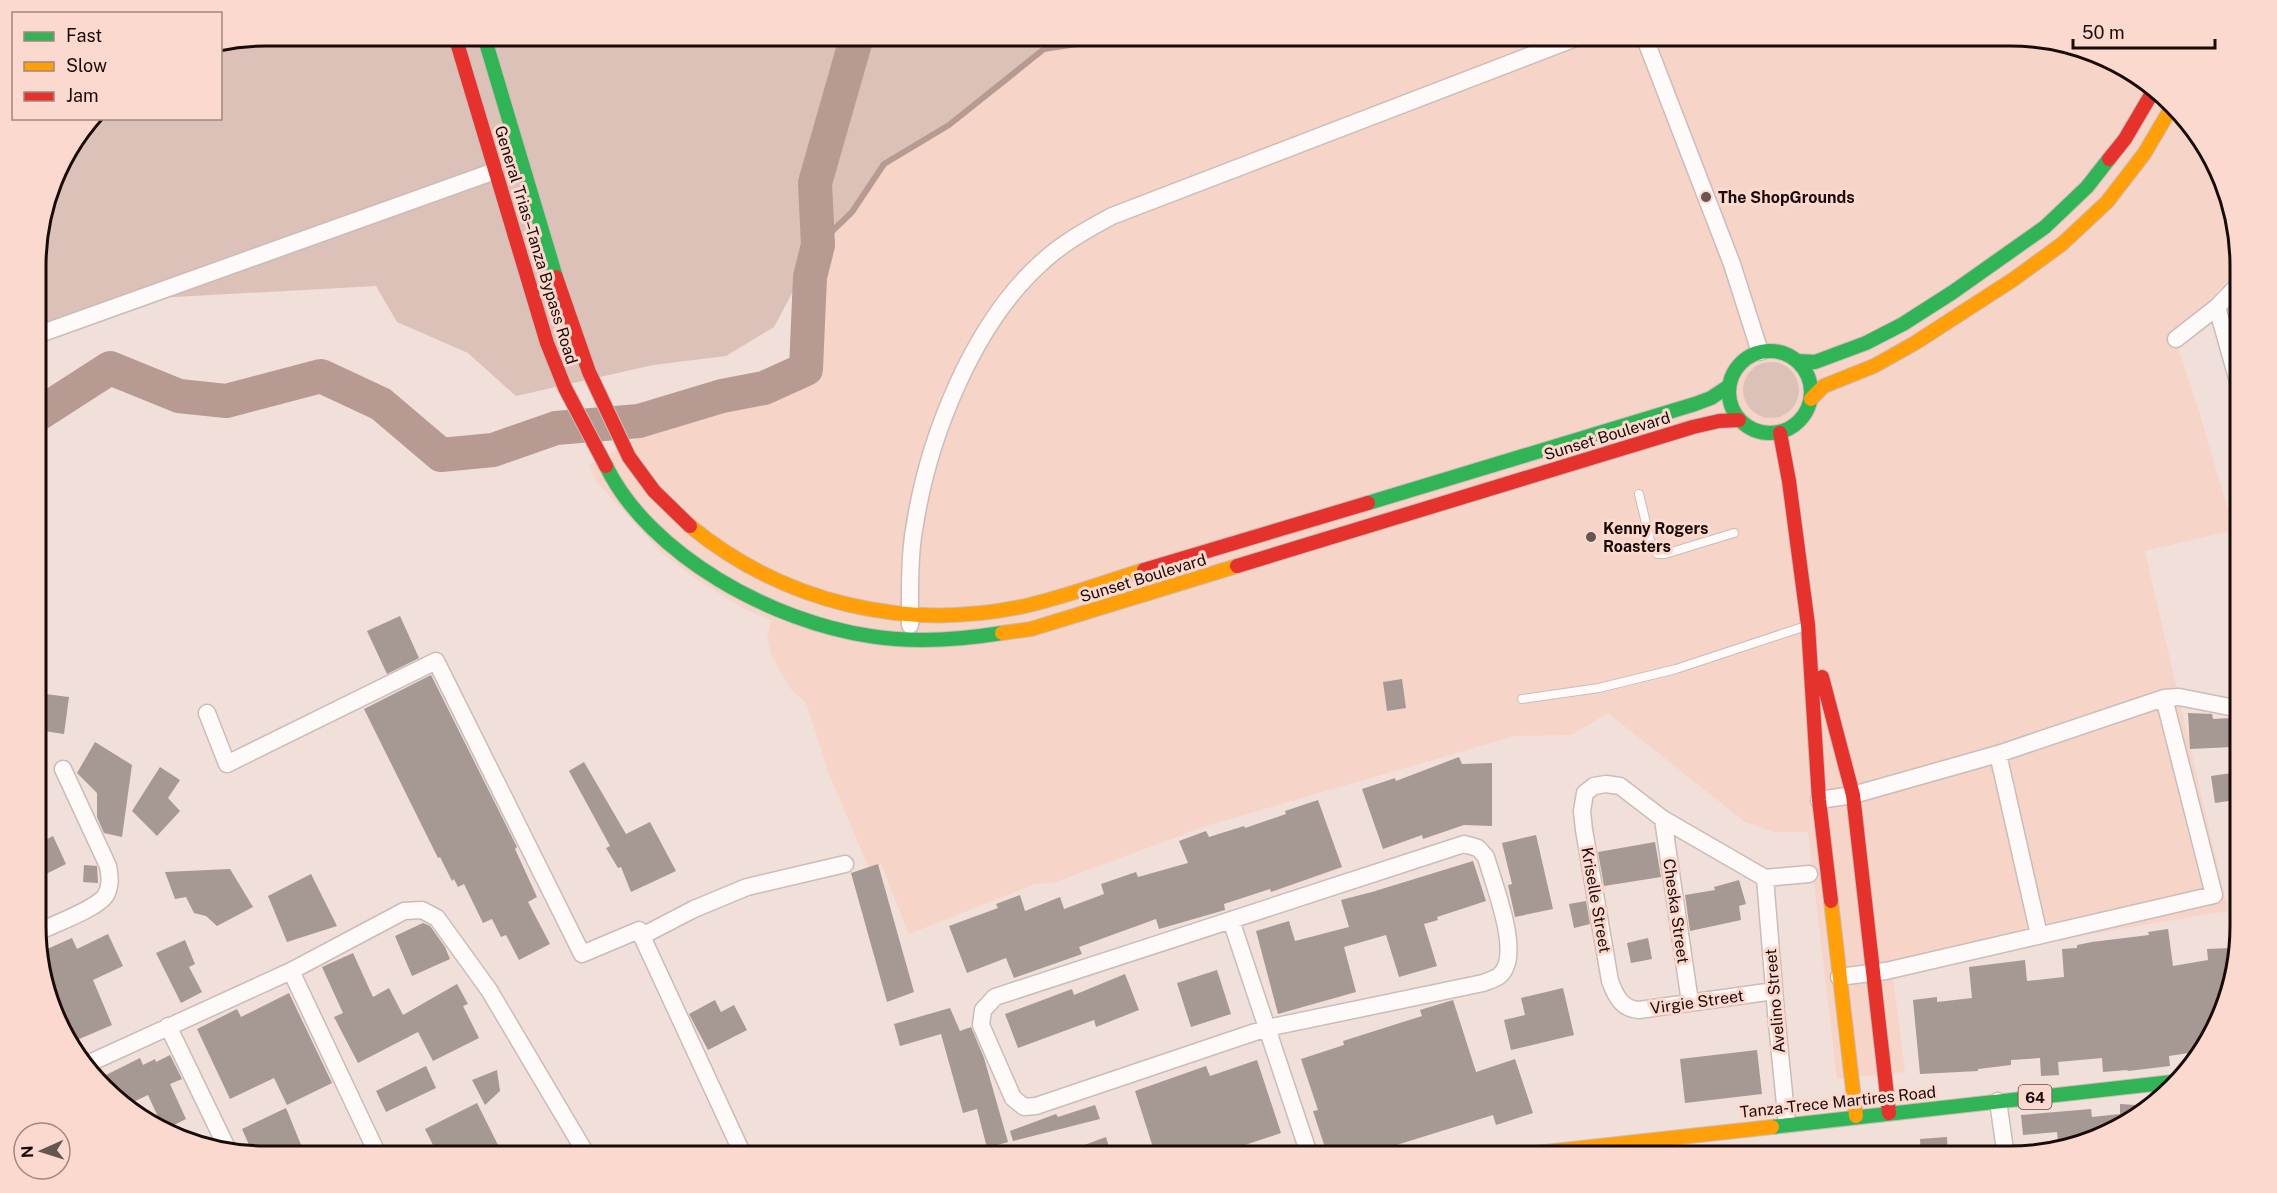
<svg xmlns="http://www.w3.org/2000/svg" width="2277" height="1193" font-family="'Public Sans',sans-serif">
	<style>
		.built { fill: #f7d4c8 }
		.green { fill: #dcc1b8 }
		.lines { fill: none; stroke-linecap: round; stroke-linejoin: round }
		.stream { stroke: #b79a91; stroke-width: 6 }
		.river { stroke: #b79a91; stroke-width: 34 }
		.building { fill: #a69893 }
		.lane-casing { stroke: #cbbcb7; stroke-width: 10 }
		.street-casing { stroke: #cbbcb7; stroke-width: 19 }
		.fast-casing { stroke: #cbbcb7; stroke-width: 16 }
		.slow-casing { stroke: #cbbcb7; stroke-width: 16 }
		.jam-casing { stroke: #cbbcb7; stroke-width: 16 }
		.lane { stroke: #fdfaf9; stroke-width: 8 }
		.street { stroke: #fdfaf9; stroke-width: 16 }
		.fast { stroke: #30b455; stroke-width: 14 }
		.slow { stroke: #ff9f0a; stroke-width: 14 }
		.jam { stroke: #e5322d; stroke-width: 14 }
		.poi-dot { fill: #655651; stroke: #fbd9cf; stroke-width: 2 }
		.labels { text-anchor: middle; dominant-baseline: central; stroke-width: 6; stroke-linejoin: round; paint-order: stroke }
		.shield { fill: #fbd9cf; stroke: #5d4a44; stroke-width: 1.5 }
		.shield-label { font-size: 15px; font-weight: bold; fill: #190c08 }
		.poi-label { font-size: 16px; font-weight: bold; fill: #190c08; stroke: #fbd9cf; text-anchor: start }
		.street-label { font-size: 16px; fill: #190c08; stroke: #fbd9cf }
		.rim { fill: none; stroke: #190c08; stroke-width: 3 }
	</style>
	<rect width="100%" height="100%" fill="#f1dfd9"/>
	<path class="built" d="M1129,36h881l103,24 50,33 39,45 37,99v30l-31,35 -35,30 25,76 36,122 -89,21 83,360 -173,29 -162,38 12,94 -68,7 -29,-247h-34l-29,-10 -137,-109 -36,22 -57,1 -306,89 -156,58 -18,1 -126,50 -28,-70 -12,5 -40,-95 -23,-71 -14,-12 -20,-34 -5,-18 4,-18 -30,-14 -45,-28 -34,-26 -66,-72 -7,-16 46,-26 -6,-17 135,-34 41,-19 5,-92 8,-32 34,-33 32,-48 65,-39 95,-76z"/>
	<path class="green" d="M267,36h862l-85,13 -95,76 -65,39 -32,48 -34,33 -44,82 -48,29 -73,9 -137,31 -48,-43 -71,-31 -21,-36 -238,13 -101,38v-86l23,-87 35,-45 125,-1 1,-73z
		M1743 390a28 28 0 1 1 56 0a28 28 0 1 1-56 0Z"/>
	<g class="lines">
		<path class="stream" d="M818,245l34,-33 32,-48 65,-39 95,-76 85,-13"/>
		<path class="river" d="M37,415l73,-47 69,28 47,5 95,-25 60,28 60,51 52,-5 63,-22 83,-7 83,-25 42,-8 42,-19 4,-92 8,-32 -3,-62 42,-147"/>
	</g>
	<path class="building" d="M400,616l19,42 -32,16 -20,-43z
		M431,675l86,172 -2,2 22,48 -9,5 22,42 -31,16 -13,-25 -5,2 -9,-18 -9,4 -19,-39 -6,3 -4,-8 -2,2 -12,-24 -2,1 -74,-149z
		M1402,679l4,29 -19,3 -4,-29z
		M37,693l32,4 -5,37 -26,-4z
		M2188,713l24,1 1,5 17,-1 2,29 -42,2z
		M95,742l37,23 -10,72 -18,-4 -7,-16v-24l-20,-20z
		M1459,757l3,7 30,-1v63l-28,-1 -41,14 -1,-4 -39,14 -21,-60 33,-11 1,3z
		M584,762l42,72 24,-12 26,49 -45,21 -10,-25 -3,1 -12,-20 4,-2 -41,-75z
		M160,767l20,13 -12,18 12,13 -23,25 -25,-25z
		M2232,773l3,27 -20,3 -4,-27z
		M1318,800l24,67 -71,25 -1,-3 -46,15 1,6 -66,19 -3,-10 -77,28 3,7 -68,24 -8,-20 -39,15 -18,-47 49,-18 -2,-4 24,-9 5,16 35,-14 4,12 40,-15 -3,-10 35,-12 2,5 50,-14 -9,-22 27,-10 3,6 35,-11 1,2 41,-14 -1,-3z
		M1536,835l17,74 -38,8 -7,-32 4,-1 -10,-41z
		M53,836l13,28 -28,14v-34z
		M1655,842l6,35 -57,9 -6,-34z
		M1473,861l13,40 -49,16 1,3 -14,4 13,42 -38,11 -13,-42 -42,12 12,45 -78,22 -22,-83 33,-10 6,20 54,-14 -8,-27 31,-8z
		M878,864l36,128 -27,10 -36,-129z
		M84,865l13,1 1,17 -15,-1z
		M230,869l23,38 -36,19 -11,-10 -12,-3 -8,-16 -11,2 -10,-27z
		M311,874l26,52 -50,16 -19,-46z
		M1739,880l7,24 -7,2 2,14 -51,11 -5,-36 30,-5 -1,-3z
		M1586,901l4,23 -16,4 -5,-24z
		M423,923l7,3 15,21 5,12 -38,17 -17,-40z
		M2168,929l5,37 35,-6 -1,-11 24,-1 1,19 -15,62 -15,22 -33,5 1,10 -42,5 -1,-1 -24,2 -1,-14 -44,4 1,13 -18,1 -1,-18 -29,2v5l-33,4v2l-58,3 -7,-74 24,-3v5l35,-4 -3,-31 56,-7 2,21 37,-4 -2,-28 15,-1v-3l15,-3 57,-7 -1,-3z
		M108,934l15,32 -30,14 19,45 -42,18 -17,-29 -15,-61 34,-15 5,11z
		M1648,938l4,21 -21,4 -4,-20z
		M185,940l10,24 -6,3 13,25 -21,11 -25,-50z
		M353,953l20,44 16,-9 14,27 54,-31 11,20 -5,2 16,32 -46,23 -15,-29 -60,31 -24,-46 9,-4 -21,-46z
		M1217,970l14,44 -40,13 -14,-44z
		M1125,974l14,36 -43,17 -2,-7 -76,28 -13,-34 67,-25 2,6z
		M1563,988l11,47 -63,15 -7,-30 21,-5 -4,-17z
		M289,993l43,90 -45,22 -13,-27 -44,21 -33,-70 40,-20 4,8z
		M715,1000l6,12 13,-7 13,25 -39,20 -19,-36z
		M1453,1000l23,72 39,-13 18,54 -37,12 -3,-10 -135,42h-30l-15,-46 5,-1 -17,-51 43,-14 -1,-4 79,-25 -2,-6z
		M950,1008l10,23 11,-4 13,31 24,84 -21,6 -10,-39 -14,4 -22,-79 -41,12 -6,-22z
		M1757,1050l5,44 -77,9 -5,-44z
		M170,1055l12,24 -12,5 16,35 -22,11 -16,-35 -19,9 -31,-25 42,-21 3,7 12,-6 1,3z
		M1257,1060l24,73 -45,15 3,9h-83l-21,-66 71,-25 4,10z
		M426,1066l10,22 -50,24 -10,-21z
		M497,1070l3,21 -15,14 -13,-25z
		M477,1103l27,54h-65l-14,-28z
		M2120,1104l32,2 -14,12 -54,27 -25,5 -2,-18 -34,3 -2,-20 70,-6 1,8 28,-3z
		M1095,1105l5,14 -87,22 -3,-10 46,-17 2,3z
		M286,1108l20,49h-39l-14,-3 -11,-25z
		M1106,1137l6,20h-55v-2z
		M1947,1137l1,20h-27l-1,-18z"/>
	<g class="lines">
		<defs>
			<path id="lane" d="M1639,494l12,50 6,10h8l69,-21
				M1522,699l77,-11 77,-19 130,-43"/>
			<path id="street" d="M1644,36l88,228 28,88
				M2217,307l22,78
				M37,335l458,-164
				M2176,339l41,-32 22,-23
				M910,625c0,-31 -1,-71 5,-101 14,-88 58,-199 125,-260 21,-20 46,-34 72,-48l469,-180
				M207,713l20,51 209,-103 146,293 57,-24 105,227
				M1998,754l41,181
				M1819,800l34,-5 145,-41 166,-56 15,-1 61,12
				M1663,819l27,183
				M1464,844l14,4 8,9c7,26 37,98 14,118 -4,4 -12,6 -17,8l-216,45 -231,78 -12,1 -11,-9 -32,-73 2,-15 12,-13z
				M1765,878l11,135 11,111
				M1231,920l79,237
				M38,932c16,-8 59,-23 68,-37 5,-10 4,-19 2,-29l-45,-97
				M642,936l52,-27 53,-22 98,-23
				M291,971l88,186
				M1839,977l47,-6 328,-76 -50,-197
				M1774,991l-135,19c-17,-1 -23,-13 -29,-29l-26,-151 -2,-19 3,-18 9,-7 12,-2 14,2 43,33 102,59 44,-4
				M168,1026l59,122
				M83,1066l208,-95 113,-60 18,-1 15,8 52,72 99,167
				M1998,1101l8,56"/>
			<path id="fast" d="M484,36l72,241
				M1729 392a41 41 0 1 1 82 0a41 41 0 1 1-82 0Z
				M1798,361l17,1 51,-19 37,-19 50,-32 92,-65 42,-40 22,-28
				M606,466c44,90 168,156 264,170 44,7 89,4 132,-3
				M1368,503l327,-99 16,-6 18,-12
				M1772,1127l409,-46"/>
			<path id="slow" d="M1811,399l13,-13 50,-20 41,-23 99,-64 48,-35 45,-42 37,-48 29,-49
				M690,526c94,77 216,106 335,80 40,-9 80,-24 119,-36
				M1002,633l29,-4 206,-63
				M1831,901l25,215
				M1499,1157l273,-30"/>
			<path id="jam" d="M455,36l92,307 18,45 41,78
				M2109,159l16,-20 30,-51
				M556,277l33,95 40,85 25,34 36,35
				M1780,433l9,48 19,144 11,175 12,101
				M1237,566l456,-139 26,-6 20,-1
				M1144,570l224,-67
				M1822,677l31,118 36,318"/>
		</defs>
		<use href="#lane" class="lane-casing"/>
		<use href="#street" class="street-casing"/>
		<use href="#fast" class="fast-casing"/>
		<use href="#slow" class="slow-casing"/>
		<use href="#jam" class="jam-casing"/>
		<use href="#lane" class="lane"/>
		<use href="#street" class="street"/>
		<use href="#fast" class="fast"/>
		<use href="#slow" class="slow"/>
		<use href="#jam" class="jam"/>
	</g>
	<g class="poi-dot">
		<circle cx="1706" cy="197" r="6"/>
		<circle cx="1591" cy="537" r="6"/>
	</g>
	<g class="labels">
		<rect class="shield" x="2018.5" y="1085" width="33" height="24" rx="4.5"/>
		<g class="shield-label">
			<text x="2035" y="1097">64</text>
		</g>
		<g class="poi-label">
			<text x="1718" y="197">The ShopGrounds</text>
			<text x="1603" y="528">Kenny Rogers<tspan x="1603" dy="18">Roasters</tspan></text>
		</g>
		<g class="street-label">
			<text transform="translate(536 245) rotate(73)">General Trias–Tanza Bypass Road</text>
			<text transform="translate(1607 436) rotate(-17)">Sunset Boulevard</text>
			<text transform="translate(1143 578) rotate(-17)">Sunset Boulevard</text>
			<text transform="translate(1596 900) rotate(80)">Kriselle Street</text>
			<text transform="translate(1676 911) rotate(82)">Cheska Street</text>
			<text transform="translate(1775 1001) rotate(-95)">Avelino Street</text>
			<text transform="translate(1697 1002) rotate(-8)">Virgie Street</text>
			<text transform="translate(1838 1102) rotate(-6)">Tanza-Trece Martires Road</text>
		</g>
	</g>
	<path d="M0 0H2277V1193H0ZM266 46H2010A220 220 0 0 1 2230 266V926A220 220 0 0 1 2010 1146H266A220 220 0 0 1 46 926V266A220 220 0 0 1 266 46Z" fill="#fbd9cf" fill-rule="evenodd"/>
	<path class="rim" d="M266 46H2010A220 220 0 0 1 2230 266V926A220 220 0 0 1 2010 1146H266A220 220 0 0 1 46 926V266A220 220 0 0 1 266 46Z"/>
	<rect x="12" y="12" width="210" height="108" fill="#fbd9cf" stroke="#a1877f" stroke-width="1.5"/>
	<rect x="24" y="32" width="30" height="9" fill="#30b455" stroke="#a1877f" stroke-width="1.5"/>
	<text x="66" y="42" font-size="18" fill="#190c08">Fast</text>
	<rect x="24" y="62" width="30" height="9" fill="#ff9f0a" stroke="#a1877f" stroke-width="1.5"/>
	<text x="66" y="72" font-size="18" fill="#190c08">Slow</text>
	<rect x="24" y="92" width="30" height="9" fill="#e5322d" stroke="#a1877f" stroke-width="1.5"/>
	<text x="66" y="102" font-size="18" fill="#190c08">Jam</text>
	<g transform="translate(42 1151) rotate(267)"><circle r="28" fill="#fbd9cf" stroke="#a1877f" stroke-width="1.5"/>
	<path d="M0-4.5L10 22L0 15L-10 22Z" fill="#655651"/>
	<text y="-9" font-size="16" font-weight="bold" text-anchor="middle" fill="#190c08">N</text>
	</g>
	<path d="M2073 39v9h142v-9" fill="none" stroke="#190c08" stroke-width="3"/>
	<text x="2082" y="39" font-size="18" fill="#190c08" stroke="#fbd9cf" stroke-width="4.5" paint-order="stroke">50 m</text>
</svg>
